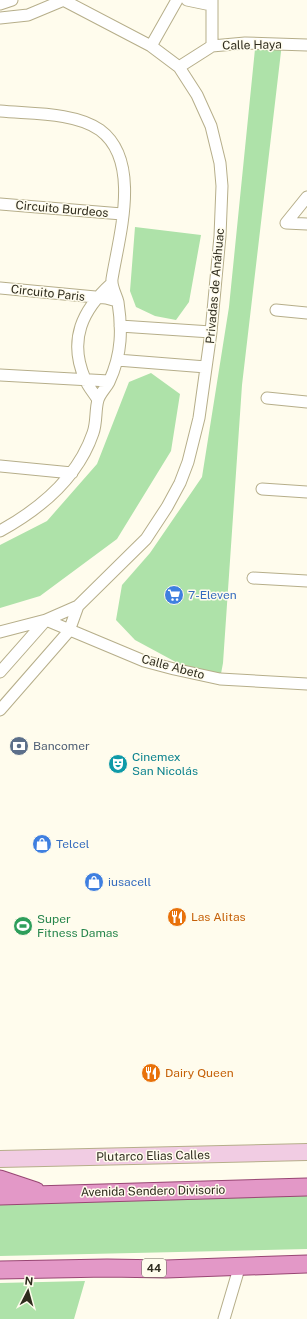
<svg xmlns="http://www.w3.org/2000/svg" width="307" height="1319" font-family="'Public Sans',sans-serif">
	<style>
		.green { fill: #aee2a9 }
		.lines { fill: none; stroke-linecap: round; stroke-linejoin: round }
		.street-casing { stroke: #b6ae8a; stroke-width: 13 }
		.secondary-casing { stroke: #b6ae8a; stroke-width: 18 }
		.primary-casing { stroke: #984673; stroke-width: 19 }
		.street { stroke: #fff; stroke-width: 11 }
		.secondary { stroke: #f1cce3; stroke-width: 16 }
		.primary { stroke: #e398c7; stroke-width: 17 }
		.labels { text-anchor: middle; dominant-baseline: central; stroke-width: 3; stroke-linejoin: round; paint-order: stroke }
		.shield { fill: #fffced; stroke: #6d6a5c; stroke-width: 1 }
		.shield-label { font-size: 11px; font-weight: bold; fill: #2f2c1e }
		.street-label { font-size: 12px; fill: #2f2c1e; stroke: #fffced }
		.shop-label { font-size: 12px; fill: #366cbe; stroke: #fffced; text-anchor: start }
		.service-label { font-size: 12px; fill: #4e5e75; stroke: #fffced; text-anchor: start }
		.culture-label { font-size: 12px; fill: #0d838f; stroke: #fffced; text-anchor: start }
		.food-label { font-size: 12px; fill: #c56008; stroke: #fffced; text-anchor: start }
		.leisure-label { font-size: 12px; fill: #27864d; stroke: #fffced; text-anchor: start }
	</style>
	<rect width="100%" height="100%" fill="#fffced"/>
	<path class="green" d="M256,39l26,4 -40,342 -19,278 -3,16 -35,-12 -50,-27 -19,-20 6,-35 28,-32 52,-76 27,-170z
		M135,227l66,8 -12,67 -13,18 -21,-4 -19,-9 -6,-16z
		M151,373l29,21 -9,57 -54,88 -77,57 -40,12v-63l47,-24 50,-57 32,-82z
		M307,1195v54l-307,7v-54z
		M85,1281l-11,38h-74v-36z"/>
	<g class="lines">
		<defs>
			<path id="street" d="M187,0l24,5
				M212,0v46
				M0,4l12,-4
				M0,18l28,-3 36,-15
				M151,46l26,-46
				M179,67l33,-21 33,-3 62,2
				M0,111c30,3 75,1 100,19 42,31 19,106 12,149 -1,8 4,15 6,23 2,13 3,26 2,39 -1,14 -5,28 -11,41 -3,6 -9,11 -11,18 -3,10 -1,22 -5,33 -15,44 -53,76 -93,98
				M0,204l122,10
				M286,223l21,-26
				M286,223l21,1
				M0,288l106,10 11,3
				M276,310l31,3
				M120,326l91,6
				M117,360l89,7
				M0,375l109,6
				M267,398l40,4
				M98,400c-4,-7 -10,-13 -13,-21 -17,-39 -3,-69 27,-96
				M0,466l72,7
				M262,489l45,3
				M253,578l54,3
				M0,632l46,-12 98,41 30,8 46,10 87,5
				M0,672l46,-52 32,-14 68,-67 21,-32 13,-24 8,-21 11,-44 12,-86 9,-96 2,-50 -2,-23 -9,-37 -14,-31 -18,-28 -28,-21 -88,-46
				M0,710l69,-79 9,-25
				M224,1319l16,-54"/>
			<path id="secondary" d="M0,1159l307,-7"/>
			<path id="primary" d="M0,1179l36,12
				M0,1196l307,-9
				M0,1270l107,-2 59,1 141,-5"/>
		</defs>
		<use href="#street" class="street-casing"/>
		<use href="#secondary" class="secondary-casing"/>
		<use href="#primary" class="primary-casing"/>
		<use href="#street" class="street"/>
		<use href="#secondary" class="secondary"/>
		<use href="#primary" class="primary"/>
	</g>
	<defs>
		<symbol id="supermarket-disc" viewBox="-11 -11 22 22"><circle r="9.5" fill="#3f7fe0" stroke="#fffced"/><path d="M-6-5.5h2.5l.6 2H6L4.5 2H-2.5L-4.4-4H-6ZM-1.5 3.2a1.3 1.3 0 1 0 .1 0ZM3 3.2a1.3 1.3 0 1 0 .1 0Z" fill="#fff"/></symbol>
		<symbol id="bank-disc" viewBox="-11 -11 22 22"><circle r="9.5" fill="#5c6f8a" stroke="#fffced"/><path d="M-6-4H6V4H-6ZM0-2.3a2.3 2.3 0 1 0 0 4.6a2.3 2.3 0 1 0 0-4.6Z" fill="#fff"/></symbol>
		<symbol id="theatre-disc" viewBox="-11 -11 22 22"><circle r="9.5" fill="#0f9aa8" stroke="#fffced"/><path d="M-5-5.5Q0-4 5-5.5V0Q5 5 0 6Q-5 5-5 0ZM-3.3-2.5H-1v1.5H-3.3ZM1-2.5H3.3v1.5H1ZM-2.8 1Q0 5.5 2.8 1Z" fill="#fff"/></symbol>
		<symbol id="shop-disc" viewBox="-11 -11 22 22"><circle r="9.5" fill="#3f7fe0" stroke="#fffced"/><path d="M-5-2.5h2.3a2.7 3.5 0 0 1 5.4 0H5L5.5 6h-11ZM-1.5-2.5h3a1.5 2.3 0 0 0-3 0Z" fill="#fff"/></symbol>
		<symbol id="restaurant-disc" viewBox="-11 -11 22 22"><circle r="9.5" fill="#e8710a" stroke="#fffced"/><path d="M-5-6h1v4h1v-4h1v4h1v-4h1v5L-1.5 .5V6h-2V.5L-5-1ZM5-6V6H3V1.5H1.5Q1.5-4 5-6Z" fill="#fff"/></symbol>
		<symbol id="stadium-disc" viewBox="-11 -11 22 22"><circle r="9.5" fill="#2e9e5b" stroke="#fffced"/><path d="M0-5a6.5 5 0 1 0 0 10a6.5 5 0 1 0 0-10ZM-3.5-1.8h7v3.6h-7Z" fill="#fff"/></symbol>
	</defs>
	<g fill-rule="evenodd">
		<use href="#supermarket-disc" x="163" y="584" width="22" height="22"/>
		<use href="#bank-disc" x="8" y="735" width="22" height="22"/>
		<use href="#theatre-disc" x="107" y="753" width="22" height="22"/>
		<use href="#shop-disc" x="31" y="833" width="22" height="22"/>
		<use href="#shop-disc" x="83" y="871" width="22" height="22"/>
		<use href="#restaurant-disc" x="166" y="906" width="22" height="22"/>
		<use href="#stadium-disc" x="12" y="915" width="22" height="22"/>
		<use href="#restaurant-disc" x="140" y="1062" width="22" height="22"/>
	</g>
	<g class="labels">
		<rect class="shield" x="142" y="1259" width="24" height="18" rx="3"/>
		<g class="shield-label">
			<text x="154" y="1268">44</text>
		</g>
		<g class="street-label">
			<text transform="translate(252 45) rotate(-1)">Calle Haya</text>
			<text transform="translate(62 209) rotate(5)">Circuito Burdeos</text>
			<text transform="translate(215 286) rotate(-85)">Privadas de Anáhuac</text>
			<text transform="translate(48 293) rotate(6)">Circuito Paris</text>
			<text transform="translate(173 667) rotate(15)">Calle Abeto</text>
			<text transform="translate(153 1156) rotate(-1)">Plutarco Elias Calles</text>
			<text transform="translate(153 1191) rotate(-1)">Avenida Sendero Divisorio</text>
		</g>
		<g class="shop-label">
			<text x="188" y="595">7-Eleven</text>
			<text x="56" y="844">Telcel</text>
			<text x="108" y="882">iusacell</text>
		</g>
		<g class="service-label">
			<text x="33" y="746">Bancomer</text>
		</g>
		<g class="culture-label">
			<text x="132" y="757">Cinemex<tspan x="132" dy="14">San Nicolás</tspan></text>
		</g>
		<g class="food-label">
			<text x="191" y="917">Las Alitas</text>
			<text x="165" y="1073">Dairy Queen</text>
		</g>
		<g class="leisure-label">
			<text x="37" y="919">Super<tspan x="37" dy="14">Fitness Damas</tspan></text>
		</g>
	</g>
	<g transform="translate(28 1291) rotate(6)" stroke="#fffced" stroke-width="3" paint-order="stroke">
	<path d="M0-3L7 15L0 10L-7 15Z" fill="#2f2c1e"/>
	<text y="-6" font-size="11" font-weight="bold" text-anchor="middle" fill="#2f2c1e">N</text>
	</g>
</svg>
